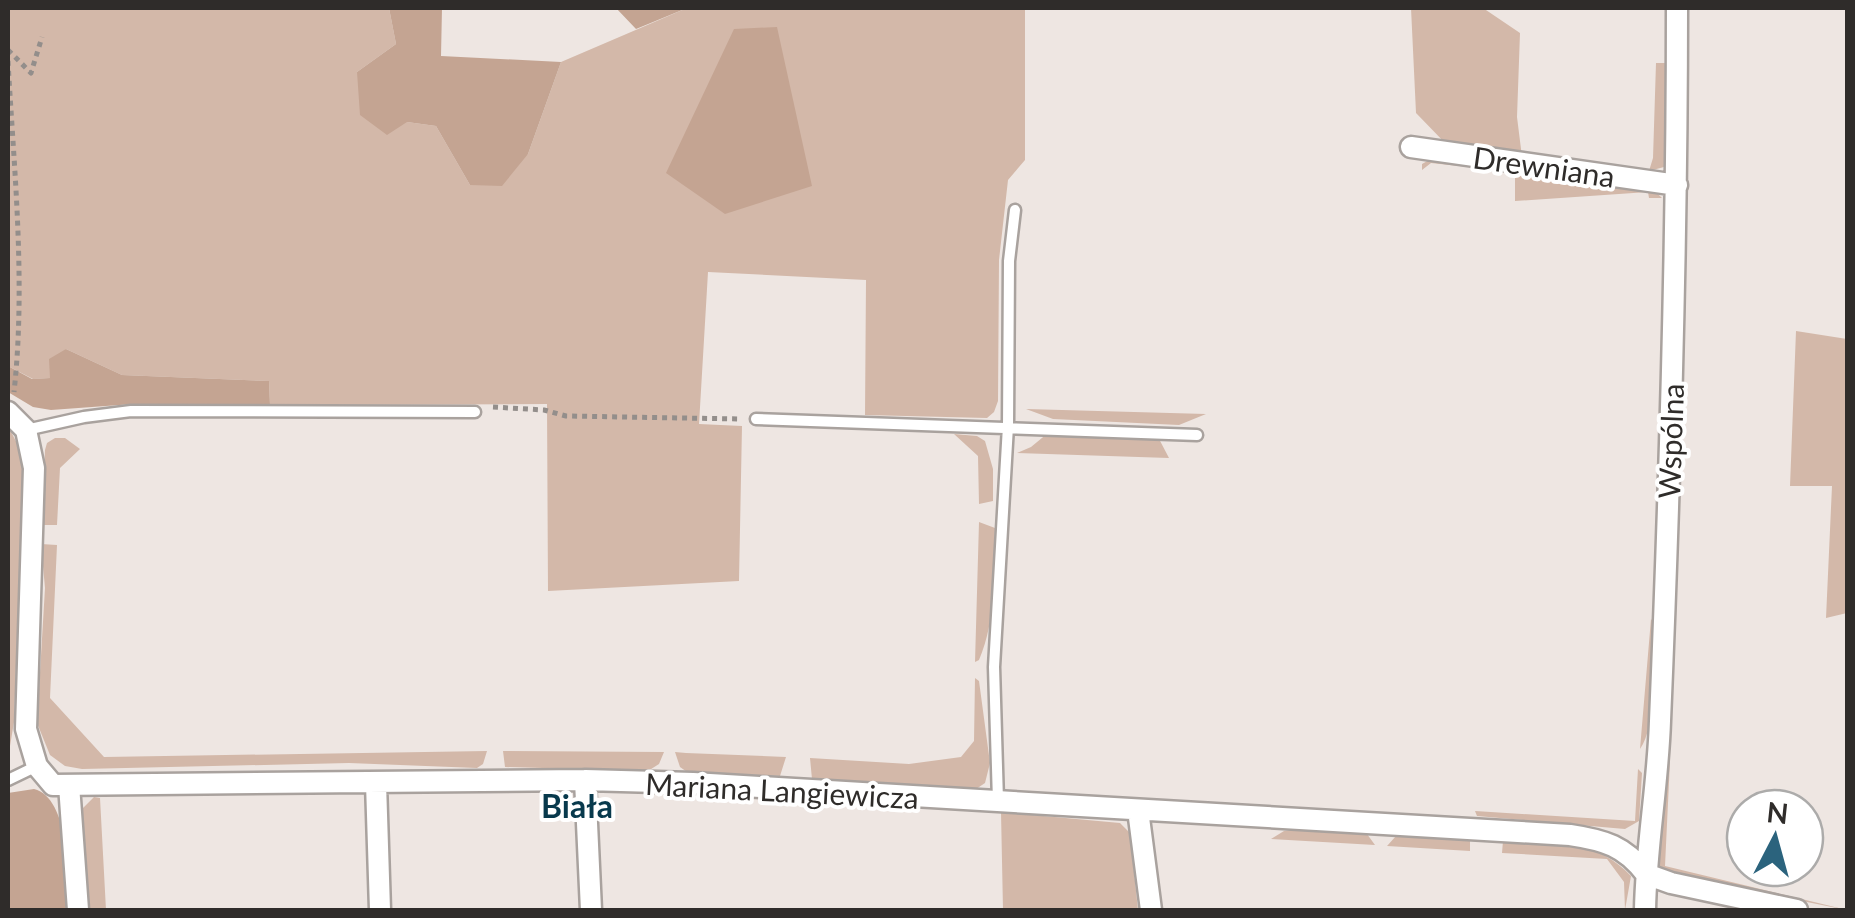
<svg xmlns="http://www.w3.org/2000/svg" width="1855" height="918" font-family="Lato,sans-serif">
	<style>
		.green { fill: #d3b8a9 }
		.forest { fill: #c4a492 }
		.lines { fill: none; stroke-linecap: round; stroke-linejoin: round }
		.service-casing { stroke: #a9a29e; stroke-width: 15 }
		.minor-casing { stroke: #a9a29e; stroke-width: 25 }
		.path { stroke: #938e8b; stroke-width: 5; stroke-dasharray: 5 5; stroke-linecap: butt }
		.service { stroke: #fff; stroke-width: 10 }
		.minor { stroke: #fff; stroke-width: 20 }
		.labels { text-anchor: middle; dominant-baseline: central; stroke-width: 8; stroke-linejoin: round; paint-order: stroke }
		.street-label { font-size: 30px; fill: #2f2c2a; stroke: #fff }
		.neighbourhood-label { font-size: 32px; font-weight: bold; fill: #08394c; stroke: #fff }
	</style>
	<rect width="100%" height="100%" fill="#eee6e2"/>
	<path class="green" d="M8,8h381l7,36 -39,28 50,50 29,4 34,59 58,-31 33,-92 126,-54h338v152l-17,20 -9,80 -1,141 -4,11 -7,6 -122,-3 1,-135 -158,-8 -9,152 43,2 -3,155 -191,10 -1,-187 -277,1 -1,-24 -147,-6 -56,-26 -16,29 -17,1 -25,-13z
		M1411,8h72l37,25 -3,84 5,40 -74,-11 -32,-33z
		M1656,63h14l-2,98 -4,6 -15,4 4,-13z
		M1431,159l225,33 6,6h-13l-1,-6 -133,9v-29l-84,-9 -9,7v-6z
		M1796,331l51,8v274l-21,5 6,-132h-42z
		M1026,409l180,5 -27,11 -126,-6z
		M8,426l13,25 2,19 -9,252 -6,36z
		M1048,433l110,4 11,21 -152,-5 14,-6z
		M954,434l23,2 8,5 8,28v32l-14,3 -1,-48z
		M55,438h10l15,11 -20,19 -3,57h-15l3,-75 2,-7z
		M979,522l16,6c-2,44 2,91 -16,132l-4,2z
		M41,544l16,1 -7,153 54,59 383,-6 -4,13 -6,4 -128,-5 -267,6 -17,-3 -15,-11 -13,-32 8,-135z
		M1651,619l5,7c-2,31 1,100 -16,123z
		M975,678l4,3 11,82 -5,20 -9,6 -164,-10 -2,-21 99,6 52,-7 13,-16z
		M503,751l161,1 -5,12 -11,7 -143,-4z
		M675,752l11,1 100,4 -6,19 -93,-4 -7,-5z
		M1670,761l-5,105 182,44 -177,-35 -12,-7 -3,-7 9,-94z
		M1638,769l4,4 -3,48 -14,8 -148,-13 -2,-5 160,10z
		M94,797l6,1 6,112h-18l-8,-91 3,-11z
		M1001,812l119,11 10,10 8,77h-135z
		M1300,829l67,5 8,11 -104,-6 13,-8z
		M1396,836l74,4v11l-83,-5z
		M1503,841c50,3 91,-4 128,35l-6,34 -1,-28 -17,-23 -105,-6z"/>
	<path class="forest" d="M389,8h53l-1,48 120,6 -33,92 -26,32 -32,-1 -34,-59 -29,-4 -20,13 -27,-20 -3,-43 39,-28z
		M616,8h71l-51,21z
		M777,27l35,159 -87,28 -59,-41 68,-144z
		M66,349l56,26 147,6 1,24 -137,-1 -82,6 -18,-3 -25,-15v-26l24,13 18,-1 -1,-19z
		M34,789c36,9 34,90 37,121h-63v-117z"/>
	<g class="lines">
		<defs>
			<path id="service" d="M756,419l441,16
				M26,430l58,-13 47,-6 344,1
				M8,780l29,-14
				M998,801l-4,-134 14,-241 1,-165 6,-51"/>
			<path id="minor" d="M1411,147l266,38
				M8,412l18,18 8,38 -8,261 11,37 16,19 532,-5 108,3 877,52c34,5 55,11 76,39
				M585,780l6,130
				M376,783l4,127
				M69,785l9,125
				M1138,810l13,100
				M1646,874l25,9 126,27
				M1645,910c1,-63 13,-125 15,-189 10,-238 17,-475 17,-713"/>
		</defs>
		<use href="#service" class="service-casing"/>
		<use href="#minor" class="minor-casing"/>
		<path class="path" d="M8,50l23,23 11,-36
			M8,61c6,109 18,222 6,331
			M493,407l51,3 22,6 175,3"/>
		<use href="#service" class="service"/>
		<use href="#minor" class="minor"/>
	</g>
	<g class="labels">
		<g class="street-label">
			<text transform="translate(1544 166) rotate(8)">Drewniana</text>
			<text transform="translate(1670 441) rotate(-88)">Wspólna</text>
			<text transform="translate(782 790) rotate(3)">Mariana Langiewicza</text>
		</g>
		<g class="neighbourhood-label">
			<text x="577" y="805">Biała</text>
		</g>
	</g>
	<rect width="1855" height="918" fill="none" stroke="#2f2c2a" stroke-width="20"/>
	<g transform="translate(1775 838) rotate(6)"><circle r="48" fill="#ffffff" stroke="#acabaa" stroke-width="2.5"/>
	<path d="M0-8L18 38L0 25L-18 38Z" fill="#2b637d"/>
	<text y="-15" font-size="28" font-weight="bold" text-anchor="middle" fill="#2f2c2a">N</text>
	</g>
</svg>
